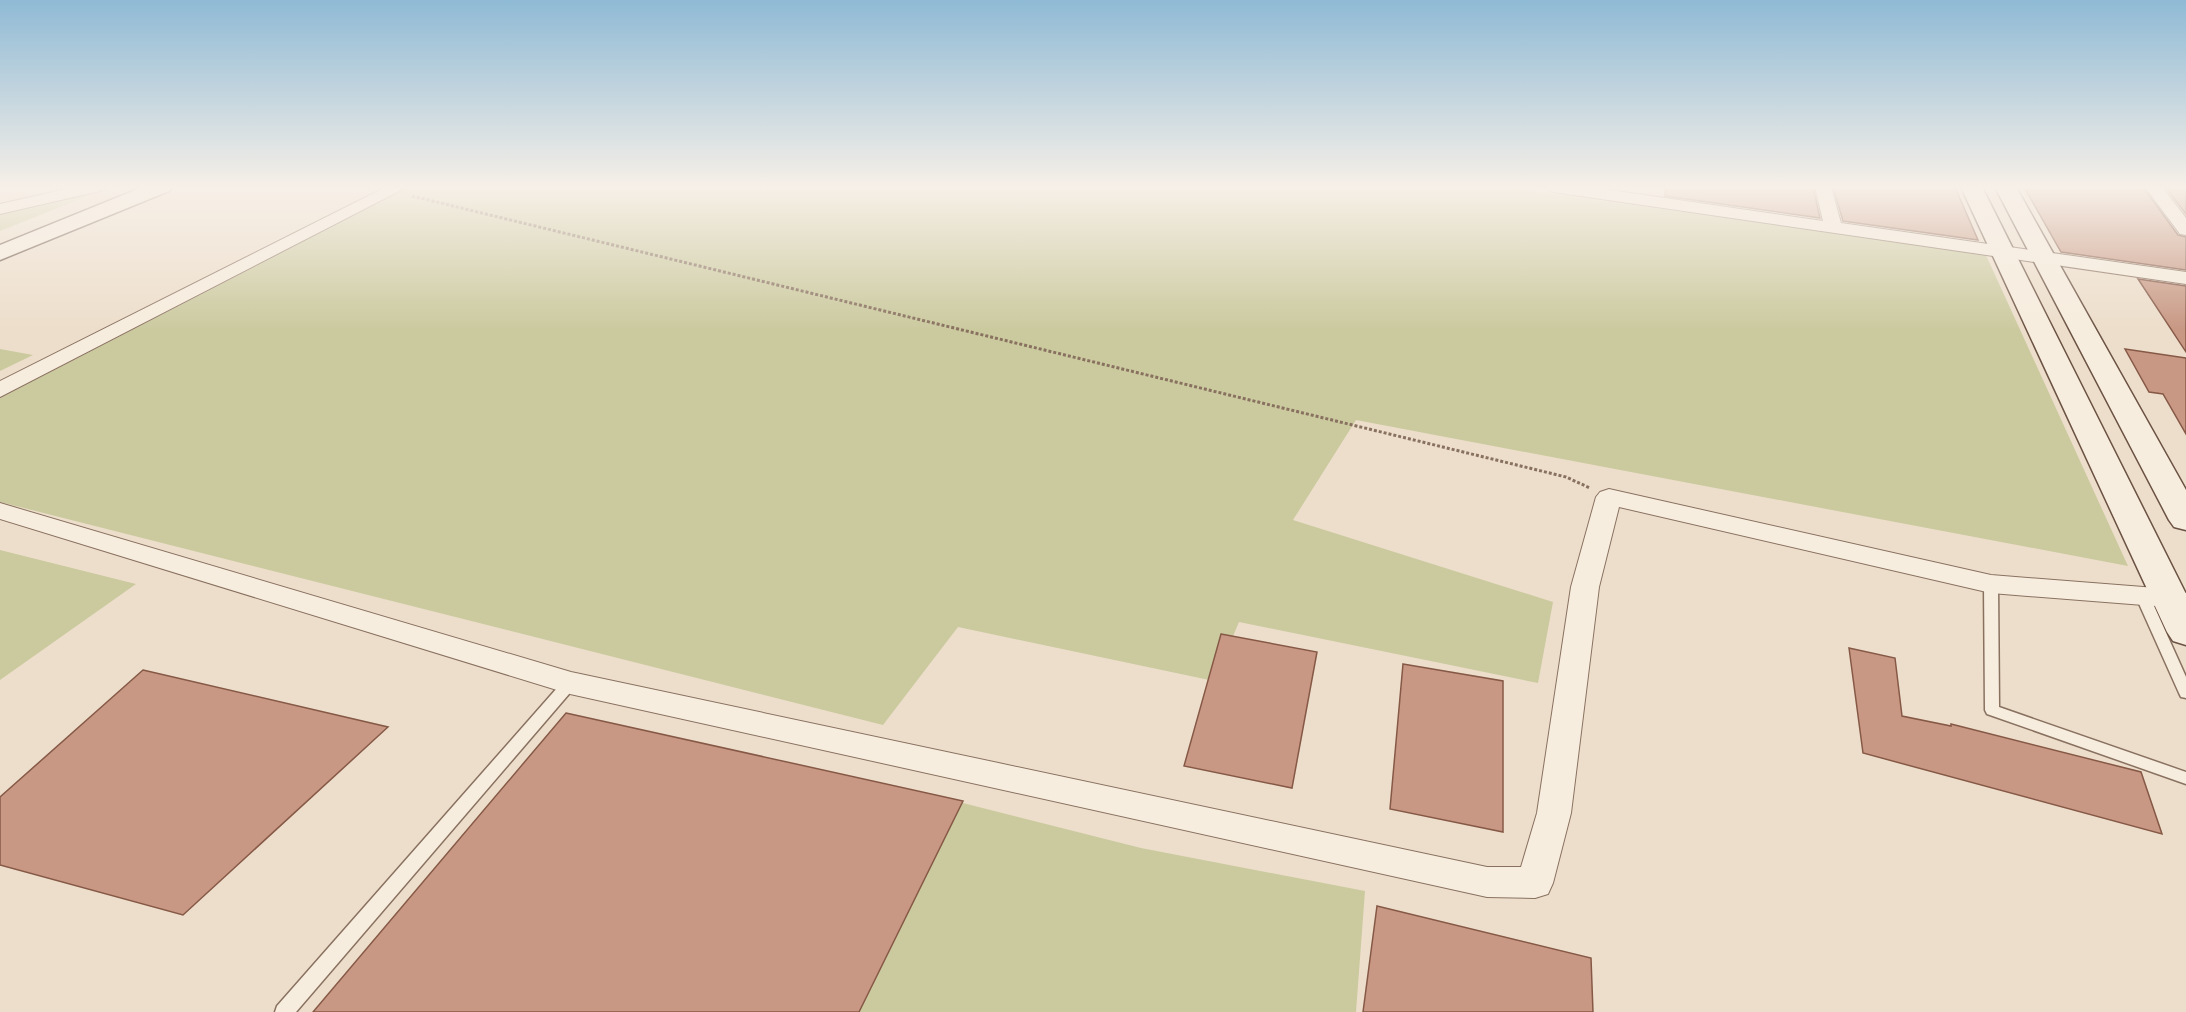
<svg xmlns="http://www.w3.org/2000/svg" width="2186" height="1012" font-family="'Zilla Slab',serif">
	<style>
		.green { fill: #cbca9f }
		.building { fill: #c89884; stroke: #865947; stroke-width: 1.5 }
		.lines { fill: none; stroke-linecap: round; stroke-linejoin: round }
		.lane-casing { stroke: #897160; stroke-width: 3 }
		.street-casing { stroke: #897160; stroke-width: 2 }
		.secondary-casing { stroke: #6b5243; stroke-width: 3 }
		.path { stroke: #897160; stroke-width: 3; stroke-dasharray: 3 2; stroke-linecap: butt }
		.lane { fill: #f7edde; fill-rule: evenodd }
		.street { fill: #f7edde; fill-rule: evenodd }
		.secondary { fill: #f7edde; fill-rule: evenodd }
	</style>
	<rect width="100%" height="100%" fill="#eddecb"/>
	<path class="green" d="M409,187h1092l484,66 143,313 -772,-146 -63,100 260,82 -15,81 -299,-61 -25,59 -256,-54 -75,98 -883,-223v-104z
		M91,195l-91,36v-16l74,-18z
		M0,349l33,6 -33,16z
		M0,550l136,34 -136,96z
		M955,801l186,47 224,43 -9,121h-497z"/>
	<path class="building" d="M1666,187h147l7,31 -155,-22z
		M1833,187h122l23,53 -135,-19z
		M2024,187h119l35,48 8,2v33l-125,-18z
		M2165,187h21v27z
		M2138,279l48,7v66z
		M2125,349l61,9v76l-23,-40 -14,-2z
		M1221,634l96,18 -25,136 -108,-22z
		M1849,648l46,10 7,58 49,10v-2l190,48 21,62 -299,-81z
		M1403,664l100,17v151l-113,-23z
		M143,670l245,57 -205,188 -183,-50v-68z
		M566,713l397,88 -104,211h-546z
		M1377,906l214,52 2,54h-230z"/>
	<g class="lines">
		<defs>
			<path id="lane" d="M1991,580l7,4 1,123 187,65v12l-199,-70 -2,-4 -1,-126z
				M2143,593l7,4 36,80v21l-5,-1 -2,-4 -43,-96z
				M570,678l5,1 2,4 -2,4 -279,325h-21l2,-6 288,-327z"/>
			<path id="street" d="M75,187h31l-2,3 -104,24v-10z
				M386,187h21l-407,210v-16z
				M1545,187h44l234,34 -8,-34h16l10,36 345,49v12l-633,-92z
				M2145,187h17l24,31v17l-6,-1z
				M1609,489l382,86 178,14 17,4v18l-17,-4 -178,-14 -372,-86 -20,80 -28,226 -18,70 -5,11 -13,4 -48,-1 -917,-203 -570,-175v-16l571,169 916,195h34l16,-54 34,-226 25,-90 4,-5z"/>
			<path id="secondary" d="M143,187h29l-3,4 -169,69v-15z
				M1961,187h21l204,407v51l-13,-4 -6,-9z
				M1995,187h21l170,303v40l-12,-3 -5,-7z"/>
		</defs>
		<use href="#lane" class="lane-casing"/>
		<use href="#street" class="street-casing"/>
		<use href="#secondary" class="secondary-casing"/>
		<path class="path" d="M412,196l1154,281 24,11"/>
		<use href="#lane" class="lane"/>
		<use href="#street" class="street"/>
		<use href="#secondary" class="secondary"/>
	</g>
	<linearGradient id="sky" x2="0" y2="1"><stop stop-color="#8fbad5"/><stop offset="0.57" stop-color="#f7f0e8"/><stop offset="1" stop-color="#f7f0e8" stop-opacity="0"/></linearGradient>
	<rect width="2186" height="329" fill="url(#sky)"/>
</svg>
